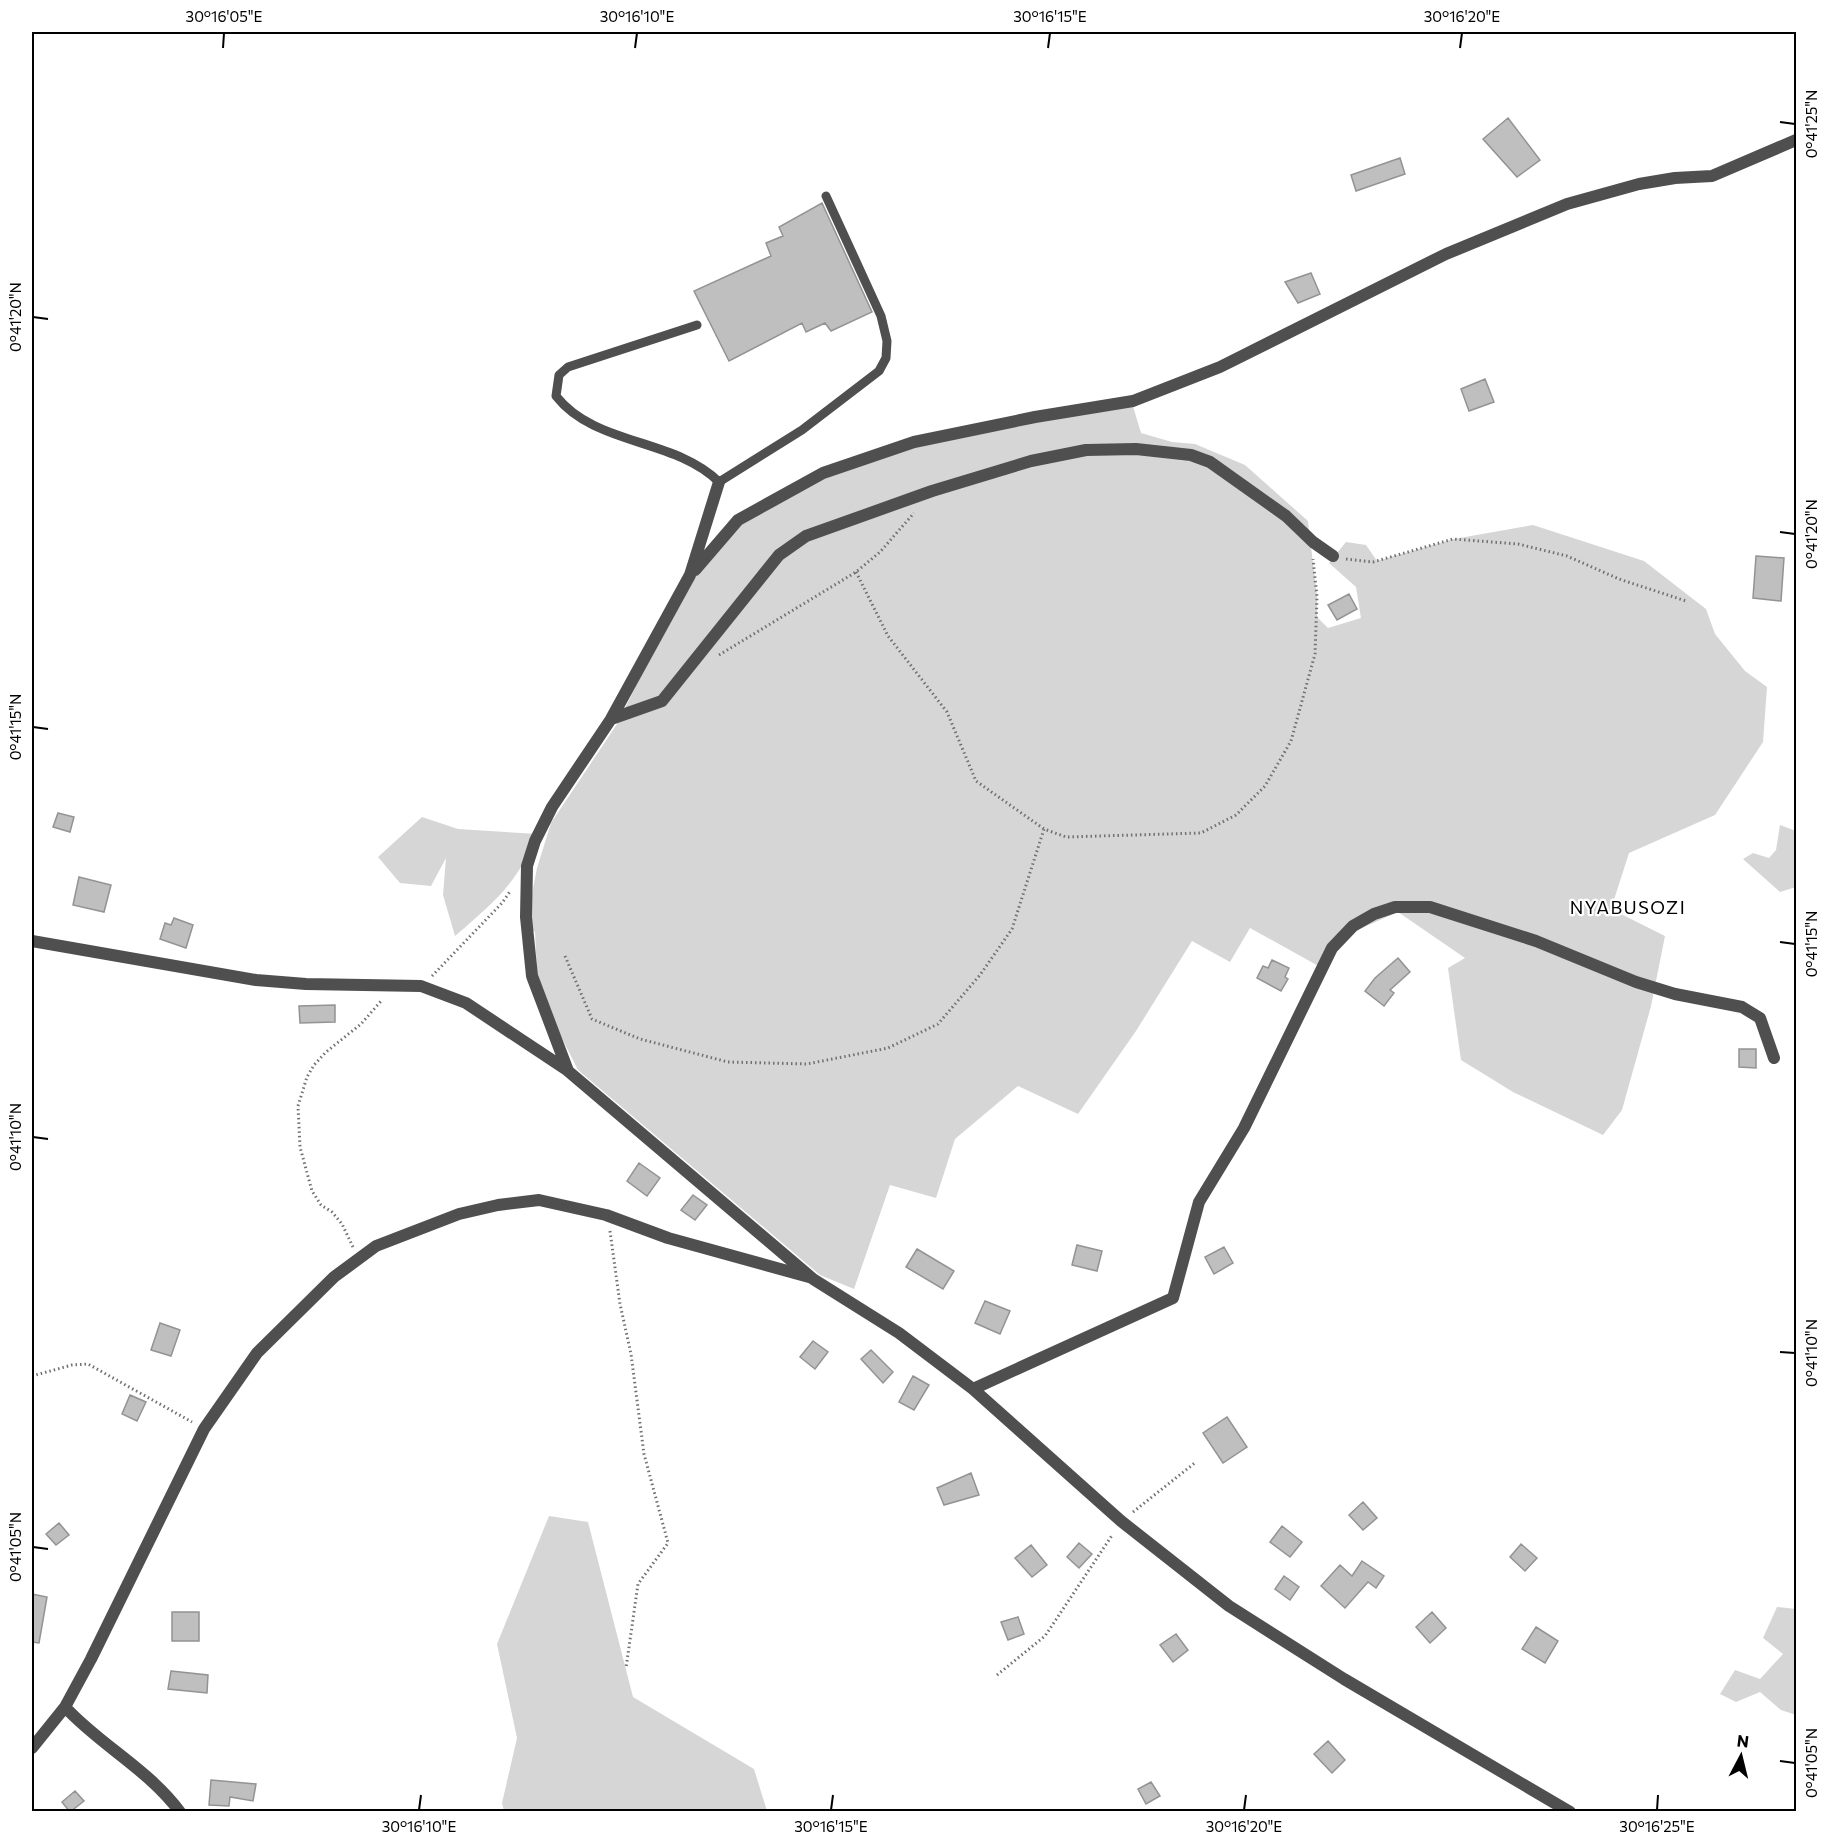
<svg xmlns="http://www.w3.org/2000/svg" width="1828" height="1843" font-family="Commissioner,sans-serif">
	<style>
		.green { fill: #d6d6d6 }
		.building { fill: #bfbfbf; stroke: #939393; stroke-width: 1.5 }
		.lines { fill: none; stroke-linecap: round; stroke-linejoin: round }
		.path { stroke: #717171; stroke-width: 3; stroke-dasharray: 1.5 3; stroke-linecap: butt }
		.service { stroke: #4f4f4f; stroke-width: 9 }
		.minor { stroke: #4f4f4f; stroke-width: 12 }
		.ticks { fill: none; stroke: #000; stroke-width: 2 }
		.labels { text-anchor: middle; dominant-baseline: central; stroke-width: 4.5; stroke-linejoin: round; paint-order: stroke }
		.quarter-label { font-size: 18px; letter-spacing: 1.5px; fill: #000; stroke: #fff }
		.neatline { fill: none; stroke: #000; stroke-width: 2 }
		.ticks-label { font-size: 15px; text-anchor: middle; fill: #000 }
	</style>
	<rect width="100%" height="100%" fill="#fff"/>
	<path class="green" d="M1132,403l9,30 31,9 23,2 50,21 63,56 9,76v20l11,11 33,-10 -5,-31 -27,-24 17,-21 20,3 11,16 77,-22 79,-14 111,36 62,48 9,25 30,37 22,16 -4,55 -48,73 -86,38 -18,56 54,27 -14,70 -29,104 -19,25 -90,-43 -52,-32 -13,-92 17,-10 -67,-46 -43,19 -33,37 -72,-40 -20,34 -38,-21 -56,90 -58,83 -60,-28 -63,53 -19,59 -46,-13 -36,104 -34,-14 -242,-205 -40,-79 -3,-59 -9,-8 11,-56 14,-45 66,-99 73,-146 47,-56 86,-48 91,-31z
		M422,817l36,12 80,5c-22,51 -43,67 -83,102l-12,-41 3,-37 -15,28 -31,-3 -22,-26z
		M1780,825l16,6v56l-16,5 -37,-33 10,-6 16,5 7,-8z
		M549,1516l39,6 45,175 121,72 13,42h-263l-2,-8 15,-65 -20,-94z
		M1777,1607l19,2v106l-15,-5 -21,-18 -24,10 -16,-8 15,-24 25,9 23,-25 -20,-16z"/>
	<path class="building" d="M1508,118l32,42 -23,17 -34,-38z
		M1400,158l5,16 -49,17 -5,-16z
		M822,203l50,109 -41,19 -6,-8 -19,9 -4,-9 -73,38 -35,-70 77,-35 -5,-13 17,-7 -4,-9z
		M1311,273l9,21 -22,9 -13,-21z
		M1485,379l9,23 -25,9 -8,-22z
		M1756,556l28,2 -3,43 -28,-3z
		M1349,594l8,15 -20,11 -9,-15z
		M58,813l16,4 -4,15 -17,-5z
		M79,877l32,8 -7,27 -31,-7z
		M174,918l19,7 -7,23 -26,-9 5,-16 6,2z
		M1398,958l12,14 -20,18 4,3 -10,13 -19,-15 10,-13z
		M1272,960l17,8 -4,9 3,2 -7,12 -24,-13 6,-12 5,2z
		M335,1005v17l-35,1 -1,-17z
		M1739,1049h17v19l-17,-1z
		M639,1163l21,15 -13,18 -20,-15z
		M693,1195l14,10 -12,15 -14,-10z
		M1077,1245l25,6 -5,20 -25,-6z
		M1224,1247l9,16 -19,11 -9,-17z
		M917,1249l37,22 -11,18 -37,-22z
		M985,1301l25,10 -10,23 -25,-11z
		M160,1323l20,7 -9,26 -20,-6z
		M813,1341l15,11 -13,17 -15,-12z
		M871,1350l22,22 -10,11 -22,-24z
		M913,1376l16,9 -15,25 -15,-8z
		M130,1395l16,7 -9,19 -15,-7z
		M1227,1417l20,30 -24,16 -20,-30z
		M971,1473l8,22 -35,10 -7,-17z
		M1363,1502l14,16 -14,12 -14,-15z
		M59,1523l10,12 -13,10 -10,-11z
		M1282,1526l20,16 -12,15 -20,-15z
		M1079,1543l13,11 -13,14 -12,-11z
		M1521,1544l16,14 -12,13 -15,-14z
		M1031,1545l16,20 -15,12 -17,-19z
		M1362,1561l22,15 -8,12 -8,-6 -23,26 -24,-22 19,-21 12,11z
		M1284,1576l15,11 -9,13 -15,-11z
		M32,1594l15,3 -8,46 -7,-1z
		M172,1612h27v29h-27z
		M1432,1612l14,16 -16,15 -14,-16z
		M1018,1617l6,17 -16,6 -7,-18z
		M1536,1627l22,14 -13,22 -23,-14z
		M1176,1634l12,16 -15,12 -13,-17z
		M171,1671l37,4 -1,18 -39,-4z
		M1328,1741l17,19 -13,13 -18,-19z
		M211,1780l45,4 -3,17 -23,-4 -1,9 -20,-1z
		M1151,1782l9,14 -14,8 -8,-15z
		M75,1791l9,10 -14,11 -8,-10z"/>
	<g class="lines">
		<path class="path" d="M1346,559l27,3 80,-23 65,5 49,12 52,23 67,22
			M856,572l32,64 59,76 29,69 68,48
			M719,655l137,-83 24,-20 34,-39
			M565,956l27,63 48,20 88,23 79,2 81,-16 50,-24 42,-49 32,-46 32,-100 22,8 135,-4 35,-18 29,-29 26,-45 24,-87 2,-57 -4,-38
			M432,976l70,-73 9,-13
			M610,1231l10,73 11,50 13,100 24,89 -30,41 -12,84
			M353,1247l-11,-23 -10,-12 -11,-7 -9,-14 -12,-44 -2,-41 9,-29 7,-12 12,-13 35,-28 21,-24
			M32,1376l40,-11 16,-1 104,58
			M1133,1512l63,-50
			M997,1675l48,-39 68,-102"/>
		<path class="service" d="M697,325l-129,42 -9,8 -3,21c39,50 119,42 163,86l83,-52 77,-59 7,-13 1,-17 -6,-25 -55,-120"/>
		<path class="minor" d="M719,482l-29,93 -79,144 -59,88 -17,34 -8,25 -1,51 6,59 36,95 245,208 86,54 74,56 148,132 108,85 115,73 226,133
			M695,570l43,-50 85,-47 91,-31 121,-25 98,-16 87,-34 226,-113 121,-50 72,-20 36,-6 37,-2 84,-36
			M611,719l51,-18 117,-146 27,-19 126,-45 99,-30 55,-11 50,-1 55,6 19,7 76,54 27,26 20,14
			M32,941l224,39 50,4 115,2 45,17 101,67
			M973,1389l200,-91 26,-96 45,-74 88,-180 21,-22 21,-12 21,-7h35l106,34 100,41 39,12 67,13 18,11 14,40
			M65,1707c35,38 83,62 115,105
			M32,1748l33,-41 26,-48 113,-230 53,-76 77,-76 42,-31 83,-32 39,-9 41,-5 67,15 62,23 141,39"/>
	</g>
	<path class="ticks" d="M223,48l1,-15M635,48l2,-15M1048,48l2,-15M1460,48l2,-15M1780,122l15,2M33,317l15,2M1780,532l15,2M33,727l15,2M1780,942l15,2M33,1137l15,2M1780,1352l15,1M33,1547l15,2M1780,1761l15,2M419,1810l2,-15M831,1810l2,-15M1244,1810l2,-15M1657,1810l1,-15"/>
	<g class="labels">
		<g class="quarter-label">
			<text x="1628" y="907">NYABUSOZI</text>
		</g>
	</g>
	<rect width="1828" height="1843" fill="none" stroke="#ffffff" stroke-width="66"/>
	<g transform="translate(1741 1756) rotate(7)" stroke="#ffffff" stroke-width="4.5" paint-order="stroke">
	<path d="M0-4.5L10 22L0 15L-10 22Z" fill="#000000"/>
	<text y="-9" font-size="16" font-weight="bold" text-anchor="middle" fill="#000000">N</text>
	</g>
	<rect x="33" y="33" width="1762" height="1777" class="neatline"/>
	<g class="ticks-label">
		<text x="224" y="22">30°16'05"E</text>
		<text x="637" y="22">30°16'10"E</text>
		<text x="1050" y="22">30°16'15"E</text>
		<text x="1462" y="22">30°16'20"E</text>
		<text transform="translate(1812 124) rotate(-90)" y="5">0°41'25"N</text>
		<text transform="translate(16 317) rotate(-90)" y="5">0°41'20"N</text>
		<text transform="translate(1812 534) rotate(-90)" y="5">0°41'20"N</text>
		<text transform="translate(16 727) rotate(-90)" y="5">0°41'15"N</text>
		<text transform="translate(1812 944) rotate(-90)" y="5">0°41'15"N</text>
		<text transform="translate(16 1137) rotate(-90)" y="5">0°41'10"N</text>
		<text transform="translate(1812 1353) rotate(-90)" y="5">0°41'10"N</text>
		<text transform="translate(16 1547) rotate(-90)" y="5">0°41'05"N</text>
		<text transform="translate(1812 1763) rotate(-90)" y="5">0°41'05"N</text>
		<text x="419" y="1832">30°16'10"E</text>
		<text x="831" y="1832">30°16'15"E</text>
		<text x="1244" y="1832">30°16'20"E</text>
		<text x="1657" y="1832">30°16'25"E</text>
	</g>
</svg>
